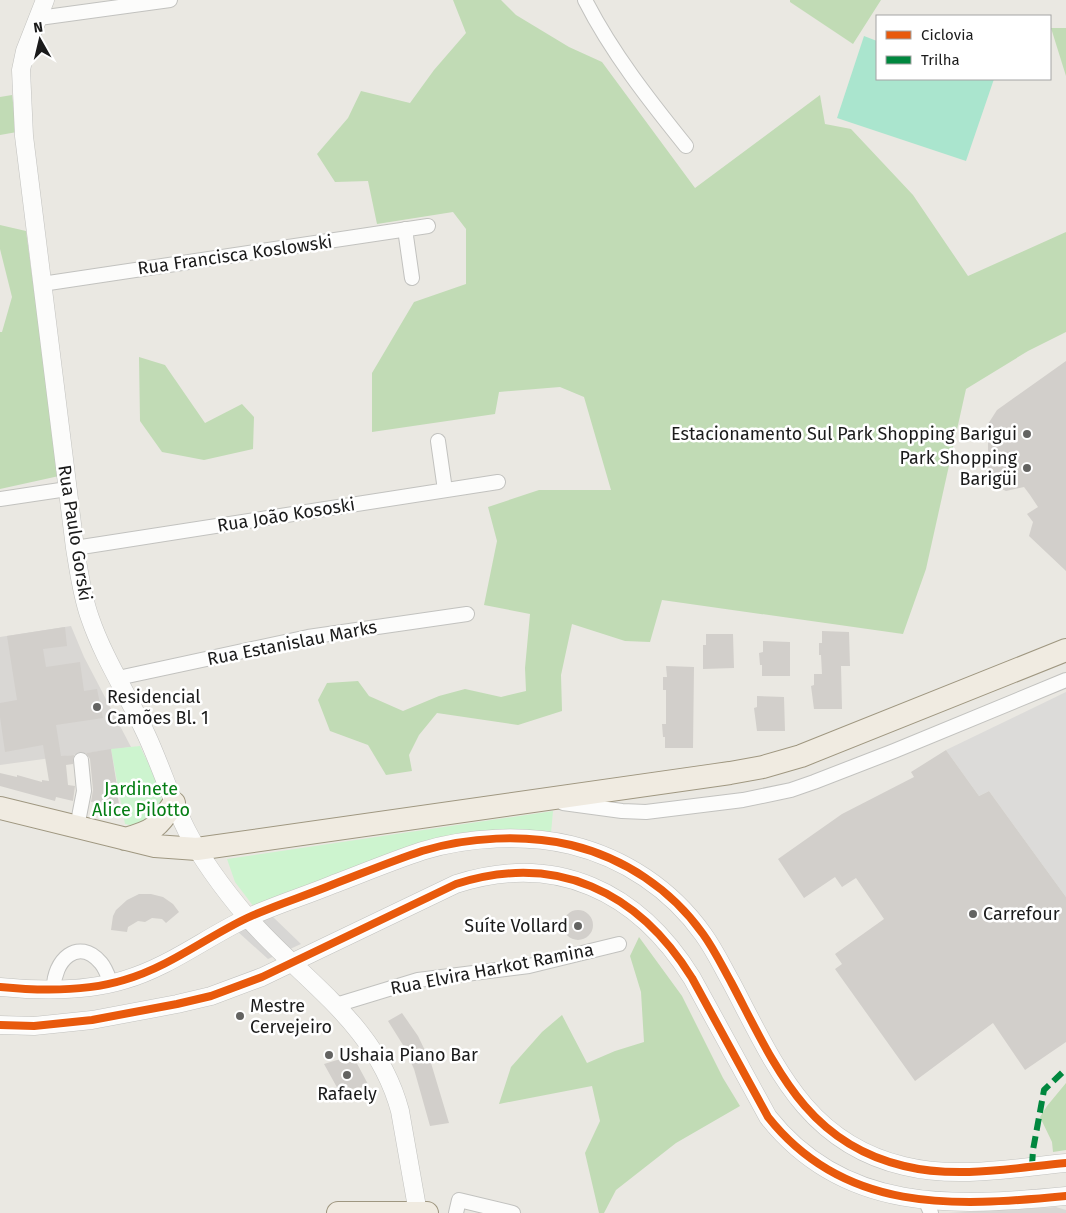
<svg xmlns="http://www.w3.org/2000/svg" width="1066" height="1213" font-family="'Fira Sans',sans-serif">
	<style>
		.residential { fill: #d9d7d4 }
		.forest { fill: #c1dbb5 }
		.park { fill: #cdf4cf }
		.pitch { fill: #aae5ce }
		.parking { fill: #dcdbd9 }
		.pier { fill: #d7d6d4 }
		.building { fill: #d2cfcb }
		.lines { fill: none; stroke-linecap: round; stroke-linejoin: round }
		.minor-casing { stroke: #c2c2bf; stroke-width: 16 }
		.tertiary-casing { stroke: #c2c2bf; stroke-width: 19 }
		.primary-casing { stroke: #9f9780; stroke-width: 24 }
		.minor { stroke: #fcfcfb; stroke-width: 14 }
		.tertiary { stroke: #fcfcfb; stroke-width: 18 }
		.primary { stroke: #f0ebe1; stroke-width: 22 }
		.quiet { stroke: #00873e; stroke-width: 6; stroke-dasharray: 12 6; stroke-linecap: butt }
		.cycleway-casing { stroke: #fff; stroke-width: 11 }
		.cycleway { stroke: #e8590c; stroke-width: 8 }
		.poi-dot { fill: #636361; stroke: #fff; stroke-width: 2 }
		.labels { text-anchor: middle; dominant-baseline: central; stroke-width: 5; stroke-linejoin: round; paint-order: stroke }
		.street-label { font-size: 18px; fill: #1b1b1b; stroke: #fff }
		.poi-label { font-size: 18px; fill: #1b1b1b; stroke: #fff; text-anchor: start }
		.park-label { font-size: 18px; fill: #047d13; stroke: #fff }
	</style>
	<rect width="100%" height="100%" fill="#eae8e2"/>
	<path class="residential" d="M71,626l13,31 47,90 -131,18v-128z
		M1056,1207l10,3v3h-118z"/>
	<path class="forest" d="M453,0h48l15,15 53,32 33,15 93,126 125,-93 5,29 26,5 62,66 55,81 98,-44v100l-38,19 -62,38 -40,180 -23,65 -241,-34 -12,42 -25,-1 -53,-17 -11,51 1,36 -44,14 -81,-12 -18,22 -10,20 3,16 -26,4 -18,-30 -38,-14 -12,-31 9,-17 31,-2 11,15 34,15 36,-15 26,-7 36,8 25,-6 -1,-23 5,-54 -46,-9 13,-64 -9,-34 51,-17h72l-27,-93 -24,-10 -61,5 -4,22 -123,18v-59l42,-71 52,-18v-55l-13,-17 -76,12 -9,-43 -33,1 -18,-28 31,-36 13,-27 49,12 24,-33 32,-37z
		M790,0h91l-28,44 -63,-42z
		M1051,28h15v48z
		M12,95l5,37 -17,3v-38z
		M0,225l26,6 33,245 -59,13v-157h2l10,-35 -12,-48z
		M139,357l26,8 40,58 37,-19 12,13 -1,32 -49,11 -42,-8 -22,-31z
		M639,937l43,59 41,82 17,28 -64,37 -60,47 -12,23h-5l-14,-60 15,-32 -8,-35 -93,18 12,-37 31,-35 20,-17 25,48 28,-12 29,-9 -3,-50 -11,-36z
		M1066,1083v67l-13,2 -1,-10 -12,-25 7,-11z"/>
	<path class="park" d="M140,746c8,19 25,43 21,64l-26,16 -10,-2 -14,-75z
		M553,811l-2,22c-27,-4 -51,-4 -77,-1l-220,75 -19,-25 -8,-23z"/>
	<path class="pitch" d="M864,36l13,5v38h117l-28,82 -129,-43z"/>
	<path class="parking" d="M1066,692v205l-77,-106 -10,5 -33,-46z"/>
	<path class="pier" d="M272,916l29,28 -33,15 -31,-28z"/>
	<path class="building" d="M1066,361v210l-37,-35 4,-14 -6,-8 11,-7 -8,-12 -6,-8 -18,4 -11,-5 -6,-8 -1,-15v-39l9,-14z
		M65,627l2,19 -24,3 3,18 34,-5 4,29 13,-2 6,29 -47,7 5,31 13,-1 -1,9 -7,1 2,20 7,1 -2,15 -17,-4 -1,4 -55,-15v-13l17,4v-2l25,7v-2l7,1 -6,-36 -38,7 -5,-35v-14l17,-3 -10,-64z
		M822,631l27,1 1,34h-9l1,43h-28l-3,-23 3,-1v-11h8l-1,-19h-2v-12h3z
		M706,634h27l1,34 -31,1v-24h3z
		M763,641l27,1v34h-28v-11h-2l-1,-12 4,-1z
		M666,666l28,1 -1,81h-28v-11h-2l-1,-13h4v-34h-3v-13h4z
		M757,696l27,1 1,34h-28l-3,-23 3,-1z
		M111,749l6,37h-1l4,24 -9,2 -1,-8 -10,2 -1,-5 -8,1 2,-12 -3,-31 -4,-6z
		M946,750l33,46 10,-5 77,106v145l-41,28 -32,-47 -78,58 -80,-112 7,-5 -7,-10 49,-35 -28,-41 -14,9 -7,-10 -31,21 -26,-39 64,-45 72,-37 -3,-5z
		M139,894h12l12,3 10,7 6,8 -13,11 -4,-4 -10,-1 -7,4 -7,-1 -10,6 -1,5 -16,-2 2,-14 3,-6 11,-10z
		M563 925a15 15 0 1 1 30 0a15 15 0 1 1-30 0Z
		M402,1013l16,23 13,27 18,60 -19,3 -16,-57 -11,-24 -15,-24z
		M354,1058l15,28 -30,5 -15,-27 13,-4z"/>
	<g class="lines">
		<defs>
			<path id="minor" d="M585,0c27,53 64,100 101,146
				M39,18l131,-18
				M405,229l7,49
				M42,284l386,-58
				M438,441l7,49
				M0,499l67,-10
				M75,548l423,-66
				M118,678l190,-41 159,-23
				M563,803l59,8 24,1 97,-12 48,-10 23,-8 80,-31 172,-71
				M77,827l7,-36 -3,-31
				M54,989c-1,-28 24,-53 47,-26 5,6 7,13 10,21
				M336,1005l82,-25 111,-14 90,-22
				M927,1204l4,9
				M456,1213l3,-13 54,13"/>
			<path id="tertiary" d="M45,0l-20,51 -4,19 3,66 51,412c4,24 7,48 15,70 14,41 38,77 56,116 15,32 25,66 41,97 16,31 38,60 61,87 56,64 129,106 152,193l18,102
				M0,987c41,4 85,5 124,-7 45,-13 81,-42 123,-62 28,-13 58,-22 87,-34 29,-11 58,-23 88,-33 46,-14 102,-17 149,-6 53,13 100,44 132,89 11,15 19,32 28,48 43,81 74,161 173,184 53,13 109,2 162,-3
				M0,1025l34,1 58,-6 85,-16 34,-8 51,-19 194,-93c100,-32 182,7 236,94l76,139c76,96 185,90 298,79"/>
			<path id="primary" d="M0,808l155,38 42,3 533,-76 33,-6 38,-11 265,-106
				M125,839c29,-8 33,-12 49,-36
				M338,1213h89"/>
		</defs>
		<use href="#minor" class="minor-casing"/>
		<use href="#tertiary" class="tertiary-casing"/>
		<use href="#primary" class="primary-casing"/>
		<use href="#minor" class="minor"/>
		<use href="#tertiary" class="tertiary"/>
		<use href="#primary" class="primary"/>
		<path class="quiet" d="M1032,1166l1,-16 11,-60 22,-21"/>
		<defs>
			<path id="cycleway" d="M0,987c41,4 85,5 124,-7 45,-13 81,-42 123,-62 28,-13 58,-22 87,-34 29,-11 58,-23 88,-33 46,-14 102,-17 149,-6 53,13 100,44 132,89 11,15 19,32 28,48 43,81 74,161 173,184 53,13 109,2 162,-3
				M0,1025l34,1 58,-6 85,-16 34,-8 51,-19 194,-93c100,-32 182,7 236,94l76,139c76,96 185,90 298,79"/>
		</defs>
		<use href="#cycleway" class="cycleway-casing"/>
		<use href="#cycleway" class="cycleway"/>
	</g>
	<g class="poi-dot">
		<circle cx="1027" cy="434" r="5"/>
		<circle cx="1027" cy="468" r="5"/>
		<circle cx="97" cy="707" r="5"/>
		<circle cx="973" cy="914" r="5"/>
		<circle cx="578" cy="926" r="5"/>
		<circle cx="240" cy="1016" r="5"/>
		<circle cx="329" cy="1055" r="5"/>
		<circle cx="347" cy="1075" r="5"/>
	</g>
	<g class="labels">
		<g class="street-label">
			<text transform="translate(235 255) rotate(-8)">Rua Francisca Koslowski</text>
			<text transform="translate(286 515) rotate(-9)">Rua João Kososki</text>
			<text transform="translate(75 533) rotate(81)">Rua Paulo Gorski</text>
			<text transform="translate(292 643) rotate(-11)">Rua Estanislau Marks</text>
			<text transform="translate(492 969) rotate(-11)">Rua Elvira Harkot Ramina</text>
		</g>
		<g class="poi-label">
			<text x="1017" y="434" text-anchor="end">Estacionamento Sul Park Shopping Barigui</text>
			<text x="1017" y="458" text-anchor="end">Park Shopping<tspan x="1017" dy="21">Barigüi</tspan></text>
			<text x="107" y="697">Residencial<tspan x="107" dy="21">Camões Bl. 1</tspan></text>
			<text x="983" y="914">Carrefour</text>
			<text x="568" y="926" text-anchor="end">Suíte Vollard</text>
			<text x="250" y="1006">Mestre<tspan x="250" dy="21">Cervejeiro</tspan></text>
			<text x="339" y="1055">Ushaia Piano Bar</text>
			<text x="347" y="1094" text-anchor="middle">Rafaely</text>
		</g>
		<g class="park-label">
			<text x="141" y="789">Jardinete<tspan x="141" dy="21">Alice Pilotto</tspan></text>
		</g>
	</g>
	<rect x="876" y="15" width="175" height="65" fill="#ffffff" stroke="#a4a4a4"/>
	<rect x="886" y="31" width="25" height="8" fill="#e8590c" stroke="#a4a4a4"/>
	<text x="921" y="40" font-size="15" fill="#1b1b1b">Ciclovia</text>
	<rect x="886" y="56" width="25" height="8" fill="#00873e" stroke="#a4a4a4"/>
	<text x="921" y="65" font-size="15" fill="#1b1b1b">Trilha</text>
	<g transform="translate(40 40) rotate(352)" stroke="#ffffff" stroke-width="4" paint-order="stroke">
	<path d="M0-4L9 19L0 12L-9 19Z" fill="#1b1b1b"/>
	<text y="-8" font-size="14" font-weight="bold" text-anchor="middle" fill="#1b1b1b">N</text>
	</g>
</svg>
